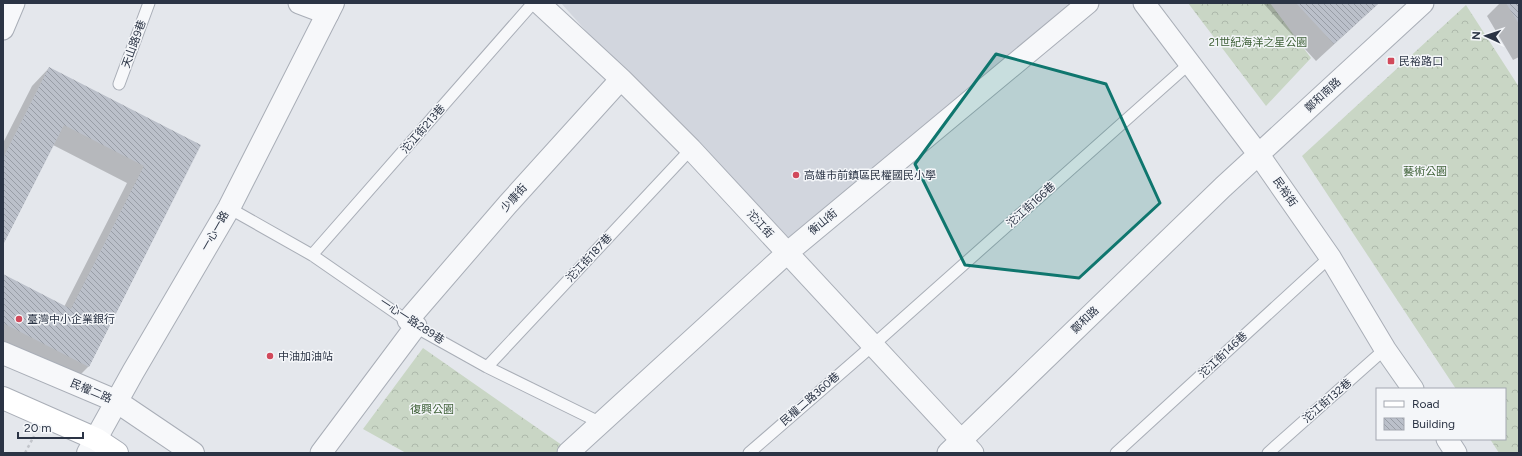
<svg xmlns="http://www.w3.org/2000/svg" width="1522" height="456" font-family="Figtree,'Noto Sans TC',sans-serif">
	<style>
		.built { fill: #d2d6de }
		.forest { fill: url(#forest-crowns) }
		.shadow { fill: #0003 }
		.building { fill: url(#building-back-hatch) }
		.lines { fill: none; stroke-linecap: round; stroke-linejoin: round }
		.service-casing { stroke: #a9aeb7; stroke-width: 13 }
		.minor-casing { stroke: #a9aeb7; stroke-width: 23 }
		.tertiary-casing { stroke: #a9aeb7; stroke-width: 24 }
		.secondary-casing { stroke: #a9aeb7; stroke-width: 24 }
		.path { stroke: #c2c5cb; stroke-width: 2.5; stroke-dasharray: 3 3; stroke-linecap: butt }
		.service { stroke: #f7f8fa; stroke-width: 11 }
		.minor { stroke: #f7f8fa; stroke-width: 21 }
		.tertiary { stroke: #f7f8fa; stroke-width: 22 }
		.secondary { stroke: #fff; stroke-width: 22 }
		.marked { fill: #0f766e; fill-opacity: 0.2; stroke: #0f766e; stroke-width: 3; stroke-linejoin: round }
		.poi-dot { fill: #d1495b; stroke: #f4f6f9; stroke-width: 1.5 }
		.labels { text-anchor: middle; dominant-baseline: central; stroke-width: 3; stroke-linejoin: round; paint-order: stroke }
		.park-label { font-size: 11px; fill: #3f6138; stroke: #f4f6f9 }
		.street-label { font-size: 11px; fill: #2b3445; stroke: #f4f6f9 }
		.poi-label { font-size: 11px; fill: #2b3445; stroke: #f4f6f9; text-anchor: start }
	</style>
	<defs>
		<pattern id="forest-crowns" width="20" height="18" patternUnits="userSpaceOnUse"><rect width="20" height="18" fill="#c9d6c5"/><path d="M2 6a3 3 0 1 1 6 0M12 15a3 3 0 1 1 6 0" fill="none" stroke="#adb8ab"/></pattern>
		<pattern id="building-back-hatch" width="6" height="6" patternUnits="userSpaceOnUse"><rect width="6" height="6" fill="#bbc0ca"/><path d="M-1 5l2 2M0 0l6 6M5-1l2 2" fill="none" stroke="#989da6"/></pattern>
	</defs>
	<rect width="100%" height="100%" fill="#e4e7ec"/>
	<path class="built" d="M561,3h514l-286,235 -184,-186z"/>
	<path class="forest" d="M1188,3h82l41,55 -45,48z
		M1466,5l53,82v366h-20l-9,-14h15v-50h-49l-154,-233z
		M423,348l146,102 -3,3h-160l-43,-24z"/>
	<path class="shadow" d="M1263,3h116l-63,58z
		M1500,3h19v54l-6,3 -26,-44z
		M49,68l151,77 -111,221 -18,18 -68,-35v-74l61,32 63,-124 -74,-38 -50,97v-99l29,-57z"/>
	<path class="building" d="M1296,3h83l-45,41z
		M1506,3h13v21z
		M49,67l152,78 -112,222 -86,-44v-49l68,35 73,-143 -80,-41 -61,120v-87z"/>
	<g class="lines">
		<defs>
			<path id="service" d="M119,84l30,-81
				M229,208l83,47 107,74 68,38 114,56
				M312,255l221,-252
				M487,367l204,-218
				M749,453l123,-107 318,-283
				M1116,453l214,-196
				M1268,453l117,-104"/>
			<path id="minor" d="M299,3l29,11
				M539,3l82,76 70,70 282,304
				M1144,3l115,152 71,102 55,92 28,40
				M3,29l11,-26
				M408,320l100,-116 113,-125
				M1447,439l9,14
				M321,453l95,-127
				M568,453l219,-200 301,-250
				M948,453l275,-266 200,-184"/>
			<path id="tertiary" d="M3,353l113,48 77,52
				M88,453l45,-81 96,-164 104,-205"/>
			<path id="secondary" d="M3,398l93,41 21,14"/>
		</defs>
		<use href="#service" class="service-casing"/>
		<use href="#minor" class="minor-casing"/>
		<use href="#tertiary" class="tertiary-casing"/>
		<use href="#secondary" class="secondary-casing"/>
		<path class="path" d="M25,453l9,-17"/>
		<use href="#service" class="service"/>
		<use href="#minor" class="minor"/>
		<use href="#tertiary" class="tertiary"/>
		<use href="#secondary" class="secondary"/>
	</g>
	<path class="marked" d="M996,54l110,30 54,119 -81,75 -114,-13 -50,-101z"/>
	<g class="poi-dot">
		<rect x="1387" y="57" width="8" height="8" rx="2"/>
		<circle cx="796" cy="175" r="4"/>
		<circle cx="19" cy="319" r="4"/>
		<circle cx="270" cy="356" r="4"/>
	</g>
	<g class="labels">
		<g class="park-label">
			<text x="1258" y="42">21世紀海洋之星公園</text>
			<text x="1425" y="171">藝術公園</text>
			<text x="432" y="409">復興公園</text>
		</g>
		<g class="street-label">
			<text transform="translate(134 44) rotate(-70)">天山路9巷</text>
			<text transform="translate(1323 95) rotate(-43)">鄭和南路</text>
			<text transform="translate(423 129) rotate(-49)">沱江街213巷</text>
			<text transform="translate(1285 192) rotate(55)">民裕街</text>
			<text transform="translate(514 198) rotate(-48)">少康街</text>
			<text transform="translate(1031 205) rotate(-42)">沱江街166巷</text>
			<text transform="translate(823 222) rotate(-40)">衡山街</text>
			<text transform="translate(760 224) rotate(47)">沱江街</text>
			<text transform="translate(215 231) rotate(-60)">一心一路</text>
			<text transform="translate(589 258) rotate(-47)">沱江街187巷</text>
			<text transform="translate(1085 320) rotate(-44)">鄭和路</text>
			<text transform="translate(412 321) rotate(33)">一心一路289巷</text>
			<text transform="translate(1223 355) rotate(-43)">沱江街146巷</text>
			<text transform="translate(91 391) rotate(23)">民權二路</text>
			<text transform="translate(810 399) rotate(-41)">民權二路360巷</text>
			<text transform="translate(1327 401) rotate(-41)">沱江街132巷</text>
		</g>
		<g class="poi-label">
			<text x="1399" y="61">民裕路口</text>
			<text x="804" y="175">高雄市前鎮區民權國民小學</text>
			<text x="27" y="319">臺灣中小企業銀行</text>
			<text x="278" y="356">中油加油站</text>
		</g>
	</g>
	<rect width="1522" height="456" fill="none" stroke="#2b3445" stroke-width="8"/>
	<rect x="1376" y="388" width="130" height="52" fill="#f4f6f9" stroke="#a4a8b1"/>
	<rect x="1384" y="401" width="20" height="6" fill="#ffffff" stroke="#a4a8b1"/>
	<text x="1412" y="408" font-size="12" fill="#2b3445">Road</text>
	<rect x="1384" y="418" width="20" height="12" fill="url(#building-back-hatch)" stroke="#a4a8b1"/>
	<text x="1412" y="428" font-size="12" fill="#2b3445">Building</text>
	<g transform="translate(1486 36) rotate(273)" stroke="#f4f6f9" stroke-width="3" paint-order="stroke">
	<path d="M0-3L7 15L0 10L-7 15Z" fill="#2b3445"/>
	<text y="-6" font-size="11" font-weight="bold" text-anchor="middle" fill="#2b3445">N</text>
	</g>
	<path d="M18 432v6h65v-6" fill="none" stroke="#2b3445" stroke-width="2"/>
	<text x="24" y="432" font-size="12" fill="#2b3445" stroke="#f4f6f9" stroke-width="3" paint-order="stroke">20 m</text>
</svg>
